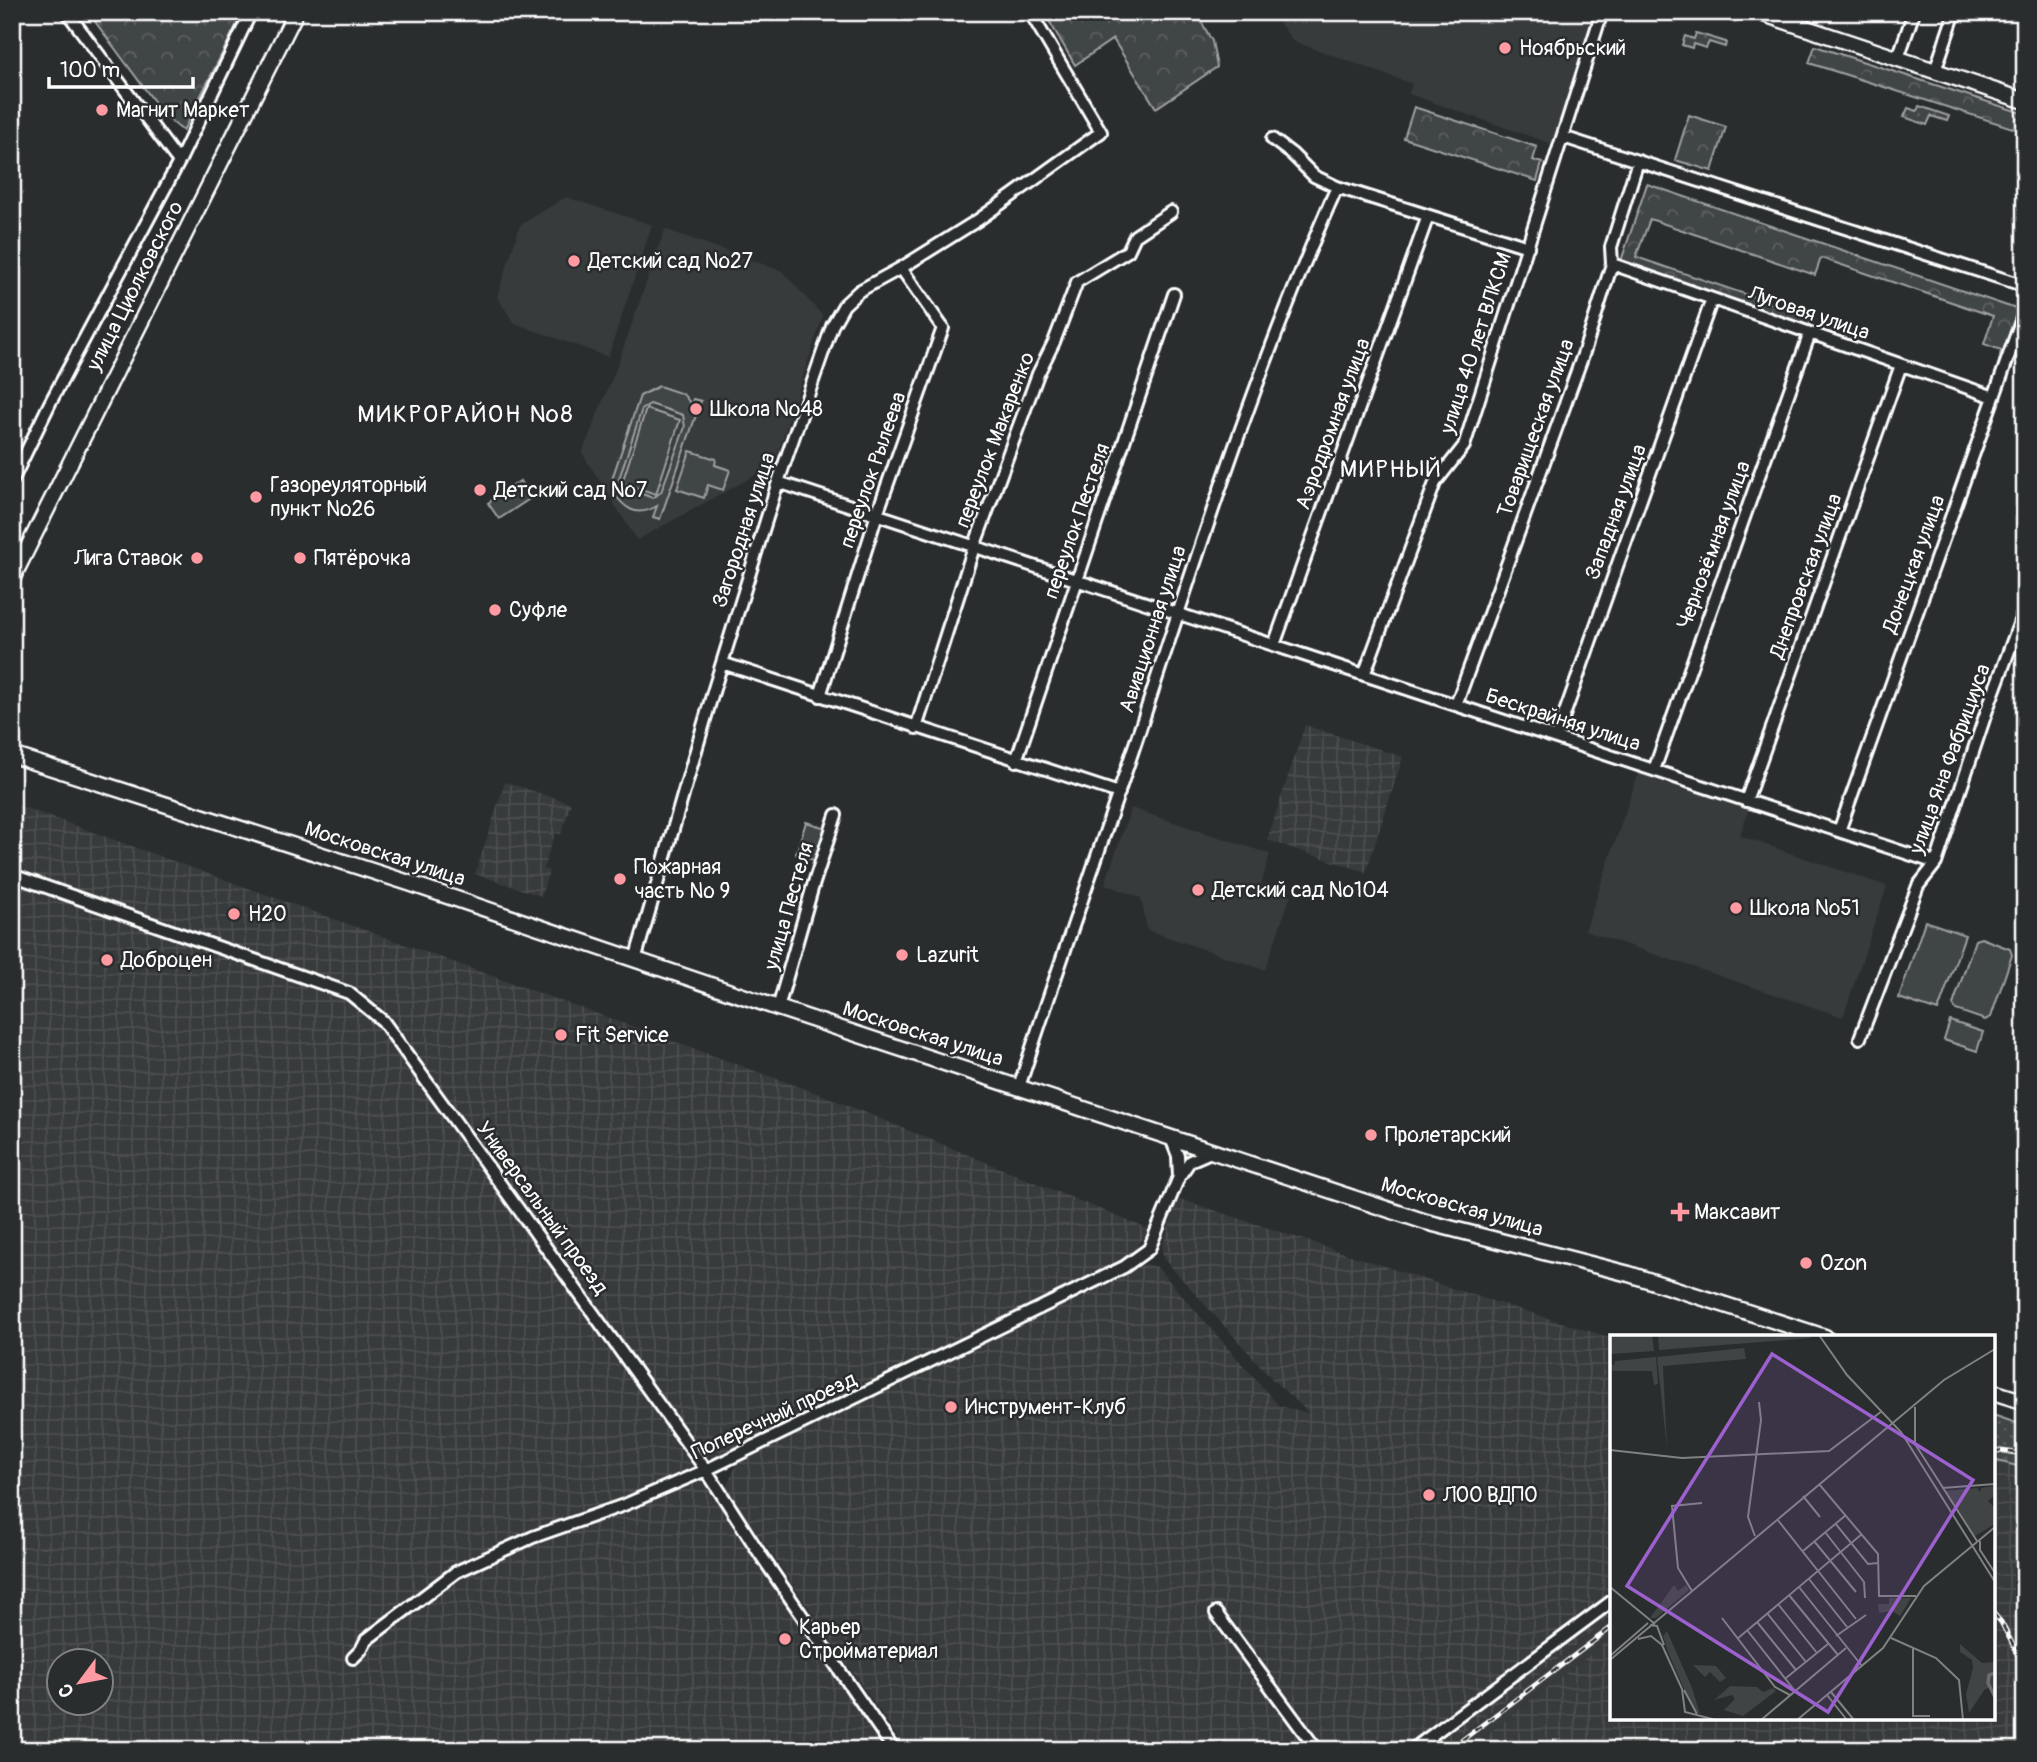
<svg xmlns="http://www.w3.org/2000/svg" width="2037" height="1762" font-family="Pangolin,sans-serif">
	<style>
		.built { fill: #373a3b }
		.industrial { fill: url(#industrial-grid); fill-rule: evenodd }
		.grass { fill: url(#grass-dots); stroke: #a0a2a2; stroke-width: 2 }
		.forest { fill: url(#forest-crowns); stroke: #a0a2a2; stroke-width: 2 }
		.garden { fill: #414445; stroke: #a0a2a2; stroke-width: 2; fill-rule: evenodd }
		.lines { fill: none; stroke-linecap: round; stroke-linejoin: round }
		.minor-casing { stroke: #fff; stroke-width: 16 }
		.major-casing { stroke: #fff; stroke-width: 19 }
		.minor { stroke: #2a2d2e; stroke-width: 10 }
		.major { stroke: #2a2d2e; stroke-width: 14 }
		.rail-casing { stroke: #fff; stroke-width: 5 }
		.rail { stroke: #2a2d2e; stroke-width: 2.5; stroke-dasharray: 8; stroke-linecap: butt }
		.poi-dot { fill: #ff9aa2; stroke: #2a2d2e; stroke-width: 2.5 }
		.labels { text-anchor: middle; dominant-baseline: central; stroke-width: 5; stroke-linejoin: round; paint-order: stroke }
		.poi-label { font-size: 21px; fill: #fff; stroke: #2a2d2e; text-anchor: start }
		.street-label { font-size: 21px; fill: #fff; stroke: #2a2d2e }
		.quarter-label { font-size: 24px; letter-spacing: 2px; fill: #fff; stroke: #2a2d2e }
		.inset-river { fill: none; stroke: #6a6c6d; stroke-width: 3.5 }
		.inset-road { fill: none; stroke: #7f8182; stroke-width: 2 }
		.view { fill: #9c61cf; fill-opacity: 0.15; stroke: #9c61cf; stroke-width: 3.5 }
		.inset-edge { fill: none; stroke: #fff; stroke-width: 3.5 }
	</style>
	<defs>
		<pattern id="industrial-grid" width="8" height="8" patternUnits="userSpaceOnUse" patternTransform="scale(1.75)"><rect width="8" height="8" fill="#373a3b"/><path d="M0 4h8M4 0v8" fill="none" stroke="#4b4e4f"/></pattern>
		<pattern id="grass-dots" width="8" height="8" patternUnits="userSpaceOnUse" patternTransform="scale(1.75)"><rect width="8" height="8" fill="#414445"/><path d="M2 2h.1M6 6h.1" fill="none" stroke="#5e6061" stroke-width="1.8" stroke-linecap="round"/></pattern>
		<pattern id="forest-crowns" width="20" height="18" patternUnits="userSpaceOnUse" patternTransform="scale(1.75)"><rect width="20" height="18" fill="#414445"/><path d="M2 6a3 3 0 1 1 6 0M12 15a3 3 0 1 1 6 0" fill="none" stroke="#5e6061"/></pattern>
	</defs>
	<rect width="100%" height="100%" fill="#2a2d2e"/>
	<filter id="ink" filterUnits="userSpaceOnUse"><feTurbulence type="fractalNoise" baseFrequency=".0143" numOctaves="2"/><feDisplacementMap in="SourceGraphic" scale="14" xChannelSelector="R" yChannelSelector="G"/><feConvolveMatrix kernelMatrix="1 2 1 2 8 2 1 2 1" color-interpolation-filters="sRGB"/></filter>
	<g filter="url(#ink)">
		<path class="built" d="M1271,12h329l-48,132 -143,-50 3,-10 -119,-43z
			M566,197l86,28 -44,132 -94,-34 -17,-26 23,-72z
			M665,229l117,42 41,45 -49,149 -137,75 -55,-87 35,-87z
			M1639,771l110,37 -9,28 147,50 -44,131 -258,-86z
			M1131,808l139,46 -9,31 30,10 -26,75 -118,-40 -6,-32 -36,-14z
			M1612,1617v20l-145,113h-26z"/>
		<path class="industrial" d="M1305,725l98,32 -37,115 -99,-32z
			M505,782l66,21 -10,31 -6,-1 -12,36 6,2 -8,25 -66,-22z
			M12,803l813,293 325,134 -23,29 -397,193 -20,6 -17,-14 -311,-436 -29,-22 -341,-114z
			M12,881l315,106 38,24 16,13 333,473 171,253h-873zM60,1660h42v42h-42z
			M1180,1199l277,91 155,48v279l-171,133h-535l-180,-262 12,-27 407,-197 12,3 122,139 30,7 -35,-32 -111,-123 -1,-11 14,-43z
			M1993,1460l32,8v282h-558l145,-113v81h381z"/>
		<path class="grass" d="M1696,33l30,9 -1,5 -16,-5 -3,6 -13,-4 -1,4 -10,-3 3,-9 9,3z
			M1919,106l30,10 -2,5 -16,-5 -4,9 -23,-8 4,-9 9,3z
			M1993,1415l32,11v42l-32,-8z"/>
		<path class="forest" d="M88,12h155l-60,119 -18,-15z
			M1044,12h152l16,29 5,26 -61,41 -43,-69 -38,26z
			M1815,46l210,68v18l-216,-69z
			M1414,107l123,40 -4,13 9,3 -5,18 -133,-43z
			M1689,115l37,12 -14,44 -37,-11z
			M1647,184l378,128v13l-22,64 -8,-3 6,-36 -17,-6 9,-28 -172,-58 -6,17 -165,-56 -14,38 176,60 -3,11 -189,-64z"/>
		<path class="garden" d="M659,386l24,8 8,10 2,-5 8,2 -41,118 -7,-2 4,-11c-21,12 -32,3 -45,-15l1,-15 27,-80zM650,404l33,11 2,12 -24,65 -8,6 -32,-12 -2,-7 23,-70z
			M646,409l34,11 -24,74 -34,-11z
			M690,451l26,8 -1,6 15,5 -7,20 -15,-5 -4,13 -27,-9z
			M520,481l11,17 -32,21 -11,-16z
			M806,822l20,6 -10,33 -20,-7z
			M1925,921l40,14 -27,76 -39,-13z
			M1981,938l29,11 2,6 -21,62 -6,3 -29,-10 -3,-5 22,-65z
			M1950,1021l33,11 -6,19 -33,-11z"/>
		<g class="lines">
			<defs>
				<path id="minor" d="M67,12l112,150
					M1898,58l16,-46
					M1935,71l20,-59
					M1563,137l462,149
					M1272,139l20,15 22,22 23,11 191,60
					M1612,264l382,133
					M12,481l38,-78 129,-241 72,-150
					M778,482l1158,381
					M1274,645l154,-429
					M722,663l397,130
					M1364,675l71,-192 29,-37 138,-434
					M820,696l57,-182 66,-186 -42,-60
					M1456,705l128,-353 28,-88 -1,-17 27,-86
					M916,728l58,-181 64,-173 16,-32 23,-60 51,-31 7,-15 36,-24
					M1556,738l156,-439
					M1016,761l158,-467
					M1654,770l156,-437
					M1746,801l155,-436
					M1839,831l186,-521
					M12,875l337,118 34,28 323,449 54,84 134,196
					M635,960l78,-268 65,-210 54,-156 12,-21 15,-14 42,-23 77,-48 123,-88 -71,-120
					M778,1008l34,-119 24,-74
					M1860,1038l58,-152 18,-23 51,-153 38,-102
					M1019,1087c40,-123 84,-246 125,-370 58,-177 117,-360 193,-530
					M1171,1138l7,18 1,21
					M1216,1613l101,137
					M353,1658l8,-8 5,-10 90,-68 77,-35 91,-32 82,-35 418,-203 25,-18 30,-72 11,-16 23,-10
					M1412,1750l200,-149"/>
				<path id="major" d="M1758,12l267,89
					M12,579l284,-567
					M12,755l397,128 369,125 648,214 203,52 196,63
					M1993,1392l32,10"/>
			</defs>
			<use href="#minor" class="minor-casing"/>
			<use href="#major" class="major-casing"/>
			<use href="#minor" class="minor"/>
			<use href="#major" class="major"/>
			<defs>
				<path id="rail" d="M1993,1450l32,4
					M1993,1613l8,9 24,46
					M1449,1750l163,-123"/>
			</defs>
			<use href="#rail" class="rail-casing"/>
			<use href="#rail" class="rail"/>
		</g>
	</g>
	<g class="poi-dot">
		<circle cx="1505" cy="48" r="7"/>
		<circle cx="102" cy="110" r="7"/>
		<circle cx="574" cy="261" r="7"/>
		<circle cx="696" cy="409" r="7"/>
		<circle cx="480" cy="490" r="7"/>
		<circle cx="256" cy="497" r="7"/>
		<circle cx="197" cy="558" r="7"/>
		<circle cx="300" cy="558" r="7"/>
		<circle cx="495" cy="610" r="7"/>
		<circle cx="620" cy="879" r="7"/>
		<circle cx="1198" cy="890" r="7"/>
		<circle cx="1736" cy="908" r="7"/>
		<circle cx="234" cy="914" r="7"/>
		<circle cx="902" cy="955" r="7"/>
		<circle cx="107" cy="960" r="7"/>
		<circle cx="561" cy="1035" r="7"/>
		<circle cx="1371" cy="1135" r="7"/>
		<path d="M1676.5 1201.5h7v7h7v7h-7v7h-7v-7h-7v-7h7z"/>
		<circle cx="1806" cy="1263" r="7"/>
		<circle cx="951" cy="1407" r="7"/>
		<circle cx="1429" cy="1495" r="7"/>
		<circle cx="785" cy="1639" r="7"/>
	</g>
	<g class="labels">
		<g class="poi-label">
			<text x="1519" y="48">Ноябрьский</text>
			<text x="116" y="110">Магнит Маркет</text>
			<text x="588" y="261">Детский сад №27</text>
			<text x="710" y="409">Школа №48</text>
			<text x="270" y="485">Газореуляторный<tspan x="270" dy="24">пункт №26</tspan></text>
			<text x="494" y="490">Детский сад №7</text>
			<text x="183" y="558" text-anchor="end">Лига Ставок</text>
			<text x="314" y="558">Пятёрочка</text>
			<text x="509" y="610">Суфле</text>
			<text x="634" y="867">Пожарная<tspan x="634" dy="24">часть № 9</tspan></text>
			<text x="1212" y="890">Детский сад №104</text>
			<text x="1750" y="908">Школа №51</text>
			<text x="248" y="914">Н2О</text>
			<text x="916" y="955">Lazurit</text>
			<text x="121" y="960">Доброцен</text>
			<text x="575" y="1035">Fit Service</text>
			<text x="1385" y="1135">Пролетарский</text>
			<text x="1694" y="1212">Максавит</text>
			<text x="1820" y="1263">Ozon</text>
			<text x="965" y="1407">Инструмент-Клуб</text>
			<text x="1443" y="1495">ЛОО ВДПО</text>
			<text x="799" y="1627">Карьер<tspan x="799" dy="24">Стройматериал</tspan></text>
		</g>
		<g class="street-label">
			<text transform="translate(135 286) rotate(-63)">улица Циолковского</text>
			<text transform="translate(1809 313) rotate(19)">Луговая улица</text>
			<text transform="translate(1476 343) rotate(-72)">улица 40 лет ВЛКСМ</text>
			<text transform="translate(1333 424) rotate(-70)">Аэродромная улица</text>
			<text transform="translate(1536 428) rotate(-70)">Товарищеская улица</text>
			<text transform="translate(995 440) rotate(-69)">переулок Макаренко</text>
			<text transform="translate(873 470) rotate(-71)">переулок Рылеева</text>
			<text transform="translate(1616 512) rotate(-70)">Западная улица</text>
			<text transform="translate(1077 521) rotate(-71)">переулок Пестеля</text>
			<text transform="translate(744 530) rotate(-72)">Загородная улица</text>
			<text transform="translate(1714 545) rotate(-70)">Чернозёмная улица</text>
			<text transform="translate(1914 564) rotate(-70)">Донецкая улица</text>
			<text transform="translate(1806 576) rotate(-70)">Днепровская улица</text>
			<text transform="translate(1153 629) rotate(-72)">Авиационная улица</text>
			<text transform="translate(1563 720) rotate(18)">Бескрайняя улица</text>
			<text transform="translate(1950 759) rotate(-70)">улица Яна Фабрициуса</text>
			<text transform="translate(385 854) rotate(18)">Московская улица</text>
			<text transform="translate(789 906) rotate(-74)">улица Пестеля</text>
			<text transform="translate(923 1034) rotate(18)">Московская улица</text>
			<text transform="translate(1462 1207) rotate(16)">Московская улица</text>
			<text transform="translate(542 1208) rotate(54)">Универсальный проезд</text>
			<text transform="translate(774 1416) rotate(-25)">Поперечный проезд</text>
		</g>
		<g class="quarter-label">
			<text x="466" y="414">МИКРОРАЙОН №8</text>
			<text x="1391" y="469">МИРНЫЙ</text>
		</g>
	</g>
	<g transform="translate(1610 1335)">
		<rect width="385" height="385" fill="#2a2d2e"/>
		<path d="M64,250l4,6 8,-6 3,5 -33,28h-6z" fill="#414445"/>
		<path d="M134,13l2,11 -83,7 4,82 -10,-91zM46,22l2,27 -4,1 -2,-14h-39l-3,-5v-4l4,4 1,-5zM385,151v9l-7,6 7,7v16l-20,12 -30,-45 32,-3 3,4 1,-4zM279,263h22l-11,18 -8,-5 -13,2 -1,-9h11zM57,296l25,57 8,26 -8,-7 -24,-55 -5,-16zM350,309l22,19 13,-1v32l-3,-7 -7,2 -16,24 -3,-19 7,-26 -1,-8 -12,-8zM83,330l23,1 10,12 -6,4 -10,-10 -5,5zM120,351l27,1 6,5 10,-4 3,3 -33,25 -19,-6 11,-11 -3,-4 -18,5z" fill="#414445"/>
		<path d="M0,0h42l2,16 -44,3zM48,0h149l5,3 -153,12z" fill="#414445"/>
		<path class="inset-river" d="M385,338l-6,2 -1,8 7,14"/>
		<path class="inset-road" d="M209,0l28,40 54,57 94,150M305,72v37l62,97M0,115l72,8 147,-7 53,-40M209,149l59,70 1,42h37M332,153l53,-4M193,161l17,21M167,184l79,100M225,188l33,41 10,-1M215,197l39,50 1,16M145,201l-7,-19 13,-97 -2,-18M204,206l42,51M370,206v9l15,23M193,216l43,-36M199,244l38,48M0,252l45,37M189,252l63,79M82,256l-14,-23 -6,-62 30,-3M179,260l49,60M168,269l39,49M157,278l39,49M112,283l53,69 15,8M147,287l39,48M40,290l7,1 7,19M137,295l48,61M226,301l30,-21M281,303l45,20 23,22 4,40M28,304l13,-3 11,9 20,44 3,23 31,8M127,304l125,-105M303,313v68h17M0,321l38,-33M0,325l334,-280 51,-31M176,343l42,-34M74,355l13,24M221,357l23,28M217,360l20,25M151,385l85,-72M187,385l86,-72 41,-62 71,-59"/>
		<path class="view" d="M162,19l201,126 -145,232 -201,-126z"/>
		<rect width="385" height="385" class="inset-edge"/>
	</g>
	<rect width="2037" height="1762" fill="none" stroke="#2a2d2e" stroke-width="42"/>
	<rect x="21" y="21" width="1995" height="1720" fill="none" stroke="#fff" stroke-width="2.5" filter="url(#ink)"/>
	<g transform="translate(80 1682) rotate(238)"><circle r="33" fill="#2a2d2e" stroke="#7f8182" stroke-width="2"/>
	<path d="M0-5L12 26L0 18L-12 26Z" fill="#ff9aa2"/>
	<text y="-10" font-size="19" font-weight="bold" text-anchor="middle" fill="#ffffff">С</text>
	</g>
	<path d="M49 77v10h144v-10" fill="none" stroke="#ffffff" stroke-width="3.5"/>
	<text x="60" y="77" font-size="21" fill="#ffffff" stroke="#2a2d2e" stroke-width="5" paint-order="stroke">100 m</text>
</svg>
